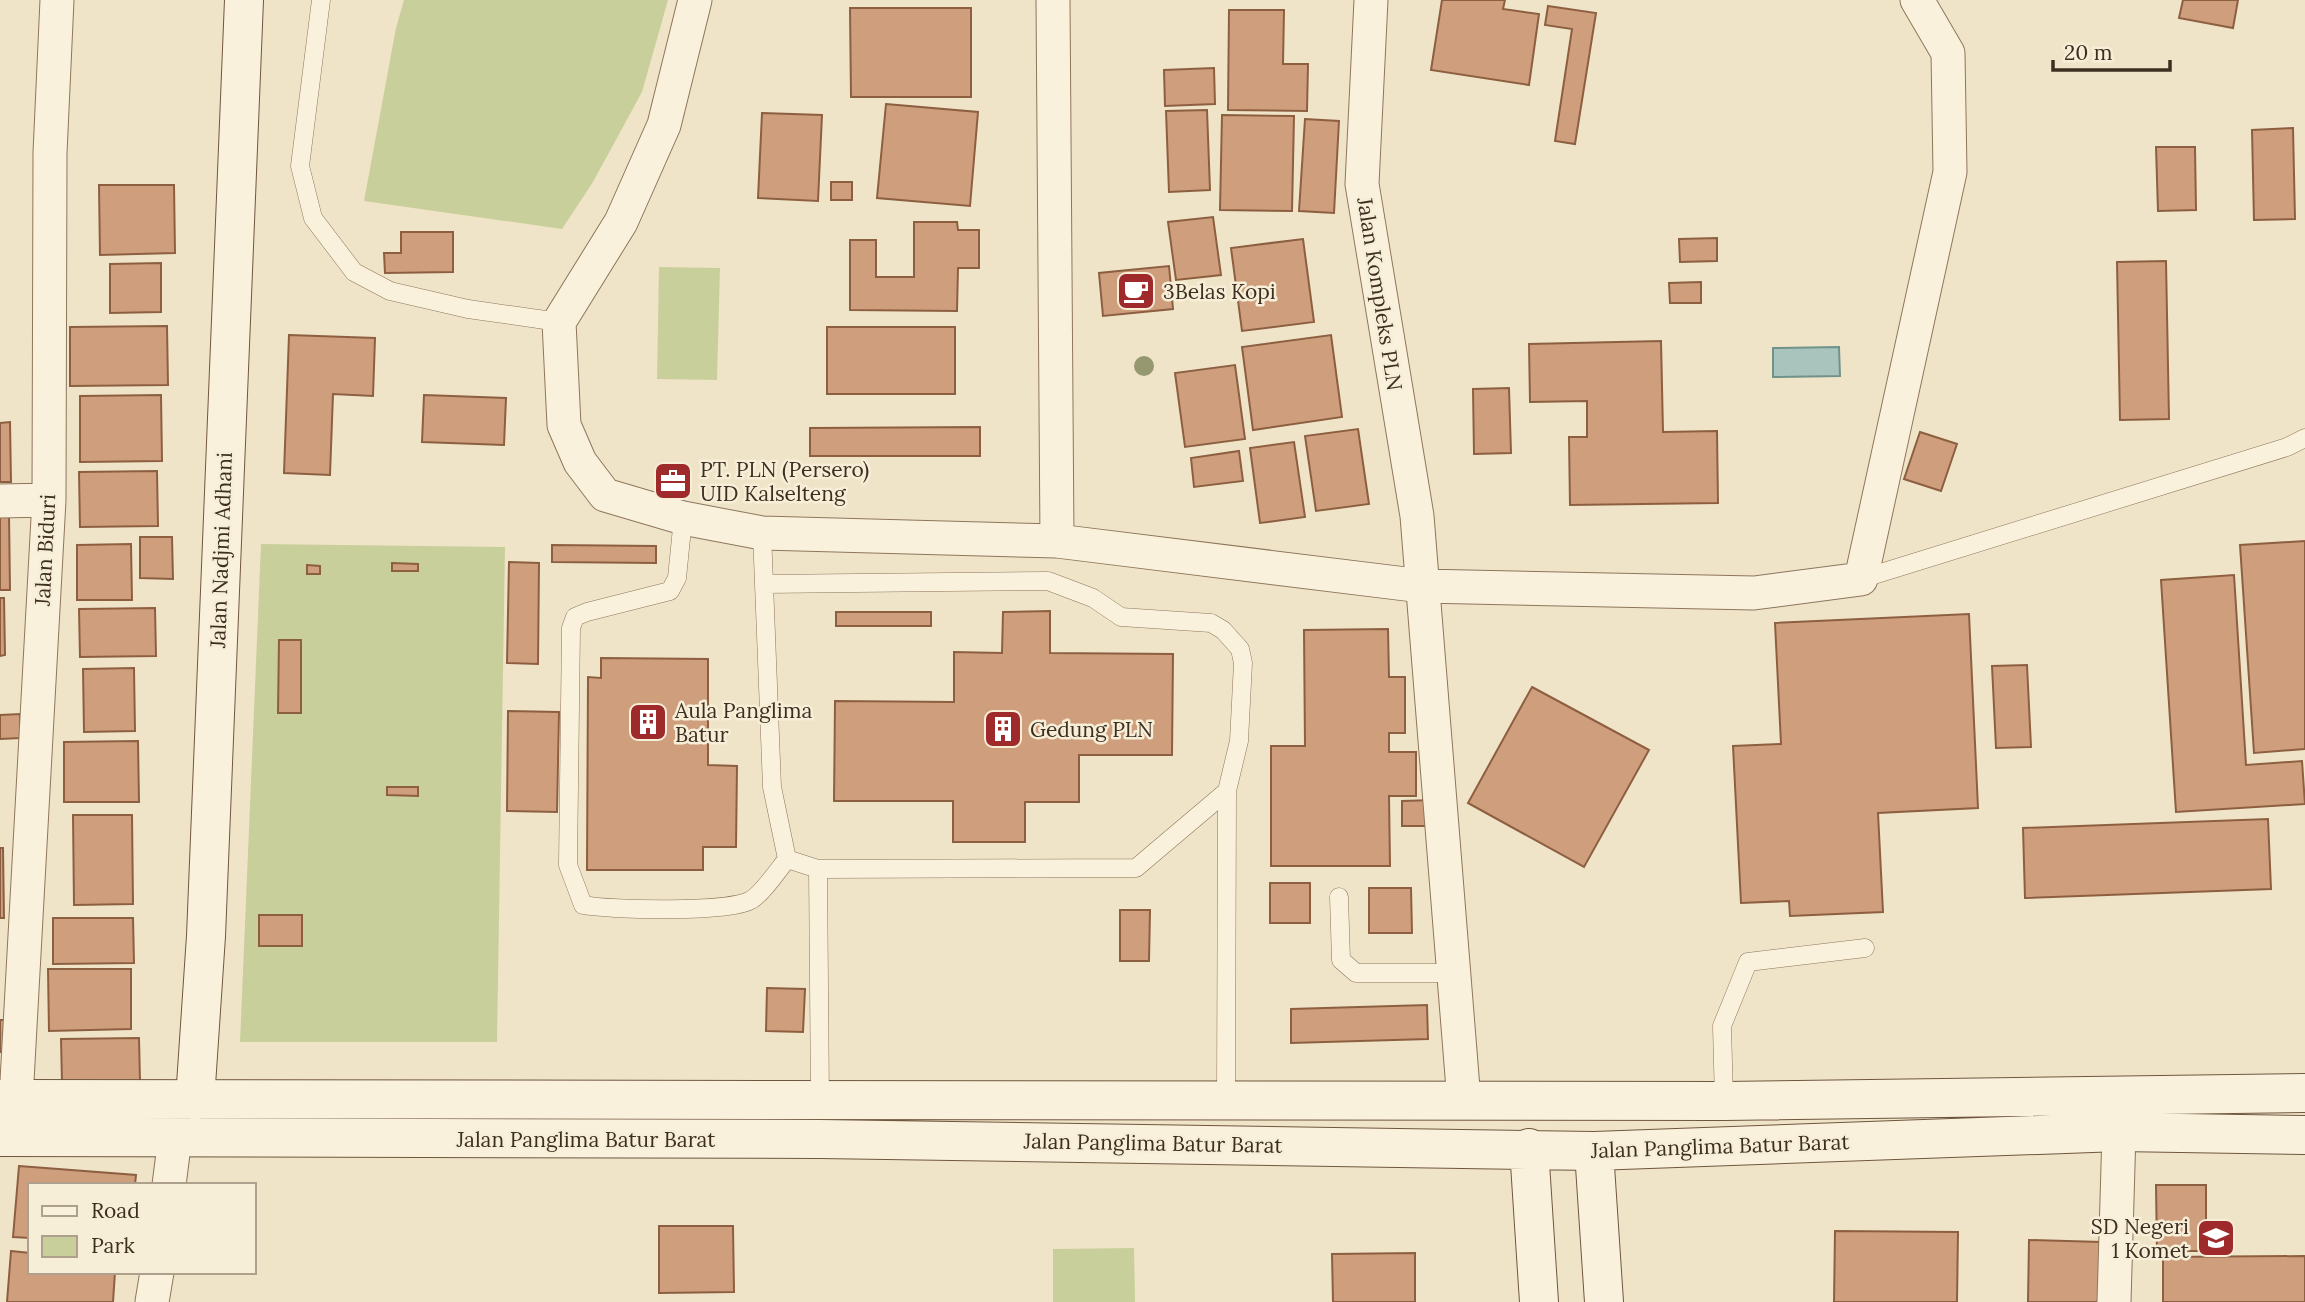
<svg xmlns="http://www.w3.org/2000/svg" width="2305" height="1302" font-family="Lora,serif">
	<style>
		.green { fill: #c9cf9b }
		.water { fill: #a9c4bc; stroke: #6f938a; stroke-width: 2 }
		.building { fill: #cf9f7d; stroke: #8d5f41; stroke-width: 2 }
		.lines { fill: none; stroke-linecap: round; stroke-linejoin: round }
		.lane-casing { stroke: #8d765c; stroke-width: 19 }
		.street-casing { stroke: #8d765c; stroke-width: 35 }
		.secondary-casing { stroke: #6f573f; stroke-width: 40 }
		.lane { stroke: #faf1dc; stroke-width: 18 }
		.street { stroke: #faf1dc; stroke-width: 33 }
		.secondary { stroke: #faf1dc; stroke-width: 38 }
		.tree { fill: #96986f }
		.labels { text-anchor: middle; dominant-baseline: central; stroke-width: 5; stroke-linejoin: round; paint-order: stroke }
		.poi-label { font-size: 21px; fill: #3d2e20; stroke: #f7eed8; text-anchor: start }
		.street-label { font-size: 21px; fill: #3d2e20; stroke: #f7eed8 }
	</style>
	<rect width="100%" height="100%" fill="#f0e4c8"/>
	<path class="green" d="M404,0h264l-26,92 -49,90 -31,47 -198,-28 32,-173z
		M659,267l61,1 -3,112 -60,-1z
		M261,544l244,3 -8,495h-257z
		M1134,1248l1,54h-82v-53z"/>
	<path class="water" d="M1839,347l1,29 -67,1v-29z"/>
	<path class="building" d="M1442,0h63l-2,9 36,5 -10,71 -98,-15z
		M2183,0h55l-5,28 -54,-10z
		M1548,6l48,7 -21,131 -20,-3 17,-112 -27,-4z
		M850,8h121v89h-120z
		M1229,10h55l-1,54h25l-1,47 -79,-1z
		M1214,68l1,36 -50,2 -1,-36z
		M886,104l92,8 -8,94 -93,-8z
		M1207,110l3,80 -41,2 -3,-81z
		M762,113l60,2 -4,86 -60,-3z
		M1222,115l72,1 -2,95 -72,-1z
		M1305,119l34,2 -5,92 -35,-2z
		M2293,128l2,91 -41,1 -2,-90z
		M2156,147h39l1,63 -38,1z
		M831,182h21v18h-21z
		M99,185h75l1,68 -75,2z
		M1213,217l8,58 -45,5 -8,-58z
		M914,222h43l1,8h21v38h-21l-1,43 -107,-1v-70h26v37h38z
		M401,232h52v40l-68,1 -1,-20h17z
		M1717,238v23l-37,1 -1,-23z
		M1303,239l11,83 -72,9 -11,-83z
		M2166,261l3,158 -49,1 -3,-158z
		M161,263v49l-51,1v-49z
		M1169,266l4,43 -70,7 -4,-43z
		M1701,282v21h-31l-1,-20z
		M167,326l1,59 -98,1v-59z
		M827,327h128v67h-128z
		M289,335l86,3 -2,58 -40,-2 -3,81 -46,-2z
		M1331,335l11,82 -89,13 -11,-83z
		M1661,341l2,91 54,-1 1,72 -148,2 -1,-68h18v-36l-57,1 -1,-58z
		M1235,365l10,74 -60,8 -10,-74z
		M1509,388l2,65 -37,1 -1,-65z
		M161,395l1,66 -82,1v-66z
		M424,395l82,3 -2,47 -82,-3z
		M10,422l1,60h-11v-59z
		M980,427v29h-170v-28z
		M1358,429l11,75 -53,7 -11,-75z
		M1920,432l37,12 -16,47 -37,-12z
		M1294,442l11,75 -45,6 -10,-75z
		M1239,451l4,30 -49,6 -3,-29z
		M157,471l1,55 -78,1 -1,-55z
		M0,514h9l1,76h-10z
		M140,537h32l1,42 -33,-1z
		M2305,541v208l-51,4 -14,-208z
		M131,544l1,56h-55v-55z
		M552,545l104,1v17l-104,-1z
		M509,562l30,1 -1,101 -31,-1z
		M392,563l26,1v7h-26z
		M307,565l13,1v8h-13z
		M2234,575l12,190 56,-4 3,43 -129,8 -15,-232z
		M0,598h4l1,57 -5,1z
		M155,608l1,48 -76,1 -1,-48z
		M1050,611v42l123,1 -1,101h-93v47h-54v40h-72v-41h-119l1,-100 119,1v-50l48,1 1,-41z
		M836,612h95v14h-95z
		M1969,614l9,194 -100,5 5,99 -93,4 -1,-15 -48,2 -8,-157 48,-2 -6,-121z
		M1388,629l1,48h16v56h-16v19h27v44h-27l1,70h-119v-120h34l-1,-116z
		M279,640h22v73h-23z
		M601,658l107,1v106l29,1 -1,81h-33v23h-116l1,-193 13,1z
		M2027,665l4,82 -35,1 -4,-82z
		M134,668l1,63 -51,1 -1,-63z
		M1532,687l117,63 -65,117 -116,-64z
		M508,711l51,1 -2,100 -50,-1z
		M20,714v24l-20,1v-24z
		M138,741l1,61h-75v-60z
		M387,787h31v9l-31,-1z
		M1434,800v26h-32v-25z
		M73,815h59l1,89 -59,1z
		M2268,819l3,70 -246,9 -2,-70z
		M0,848h3l1,70h-4z
		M1270,883h40v40h-40z
		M1369,888h42l1,45h-43z
		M1120,910h30l-1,51h-29z
		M259,915h43v31h-43z
		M53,918h80l1,45 -81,1z
		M48,969h83v60l-82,2z
		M767,988l38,1 -2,43 -37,-1z
		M1427,1005l1,34 -137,4v-34z
		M0,1020h5l1,32h-6z
		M139,1038l1,43 -78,1 -1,-43z
		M19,1166l117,9 -1,10h-105v53l-17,-1z
		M2156,1185h50v66h-49z
		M659,1226h74l1,66 -75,1z
		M1835,1231l123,1 -1,70h-123z
		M2029,1240l72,2 -1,60h-72z
		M11,1251l19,2v19h85l-2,30h-106z
		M1415,1253v49h-82l-1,-48z
		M2305,1256v46h-142v-45z"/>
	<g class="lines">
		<defs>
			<path id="lane" d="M321,0l-21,166 13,52 41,54 36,19 78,18 91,13
				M683,518l-6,60 -7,13 -83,21 -12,5 -4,11 -3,237 15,40c27,5 146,8 168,-5 11,-6 28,-31 36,-41
				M762,533l10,254 15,72 31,10 318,-1 91,-77 12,-50 4,-78 -3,-14 -17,-19 -12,-7 -90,-6 -28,-19 -45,-17 -284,3
				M1861,579l426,-132 18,-9
				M818,869l2,232
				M1339,897l2,63 15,13h97
				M1226,1101l1,-310
				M1724,1101l-2,-75 26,-64 117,-14"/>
			<path id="street" d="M695,0l-31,125 -43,97 -62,100 5,103 16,37 25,33 78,23 79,15 295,8 365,45 332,7 107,-14 89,-407 -2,-119 -31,-53
				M1053,0l4,541
				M1371,0l-9,184 55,332 47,585
				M0,501l49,-1
				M16,1099l33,-599 1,-347 7,-153
				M169,1185l6,-47
				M152,1302l5,-30
				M2114,1302l5,-170"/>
			<path id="secondary" d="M0,1099l1724,2 581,-8
				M195,1100l11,-164 38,-936
				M0,1137l820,2 774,12 525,-19 186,3
				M1529,1148l10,154
				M1594,1151l10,151"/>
		</defs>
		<use href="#lane" class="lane-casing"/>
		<use href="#street" class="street-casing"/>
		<use href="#secondary" class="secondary-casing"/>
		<use href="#lane" class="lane"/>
		<use href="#street" class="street"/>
		<use href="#secondary" class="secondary"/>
	</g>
	<circle class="tree" cx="1144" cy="366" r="10"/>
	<defs>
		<symbol id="cafe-square" viewBox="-11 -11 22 22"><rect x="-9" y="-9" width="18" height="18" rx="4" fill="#9e2a2b" stroke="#f7eed8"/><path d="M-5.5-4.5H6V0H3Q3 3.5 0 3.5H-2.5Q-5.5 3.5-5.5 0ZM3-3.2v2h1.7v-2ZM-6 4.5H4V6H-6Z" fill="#fff"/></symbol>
		<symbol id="office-square" viewBox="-11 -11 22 22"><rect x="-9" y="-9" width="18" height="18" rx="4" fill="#9e2a2b" stroke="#f7eed8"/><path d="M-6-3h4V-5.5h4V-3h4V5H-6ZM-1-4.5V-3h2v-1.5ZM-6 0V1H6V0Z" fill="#fff"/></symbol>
		<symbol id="building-square" viewBox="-11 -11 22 22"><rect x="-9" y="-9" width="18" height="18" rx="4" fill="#9e2a2b" stroke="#f7eed8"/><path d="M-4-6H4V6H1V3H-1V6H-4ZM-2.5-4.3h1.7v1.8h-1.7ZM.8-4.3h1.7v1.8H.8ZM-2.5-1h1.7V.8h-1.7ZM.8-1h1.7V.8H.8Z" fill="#fff"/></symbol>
		<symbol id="school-square" viewBox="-11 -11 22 22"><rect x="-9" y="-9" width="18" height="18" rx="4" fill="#9e2a2b" stroke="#f7eed8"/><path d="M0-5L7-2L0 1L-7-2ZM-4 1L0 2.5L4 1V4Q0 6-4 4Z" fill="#fff"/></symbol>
	</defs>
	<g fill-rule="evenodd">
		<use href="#cafe-square" x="1114" y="269" width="44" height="44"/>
		<use href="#office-square" x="651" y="459" width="44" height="44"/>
		<use href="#building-square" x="626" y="700" width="44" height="44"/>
		<use href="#building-square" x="981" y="707" width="44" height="44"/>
		<use href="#school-square" x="2194" y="1216" width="44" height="44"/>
	</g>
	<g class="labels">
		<g class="poi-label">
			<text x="1163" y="291">3Belas Kopi</text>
			<text x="700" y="469">PT. PLN (Persero)<tspan x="700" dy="24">UID Kalselteng</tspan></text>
			<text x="675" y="710">Aula Panglima<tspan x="675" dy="24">Batur</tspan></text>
			<text x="1030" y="729">Gedung PLN</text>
			<text x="2189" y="1226" text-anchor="end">SD Negeri<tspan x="2189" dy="24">1 Komet</tspan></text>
		</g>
		<g class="street-label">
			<text transform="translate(1380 294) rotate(81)">Jalan Kompleks PLN</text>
			<text transform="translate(45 550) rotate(-87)">Jalan Biduri</text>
			<text transform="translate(221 550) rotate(-88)">Jalan Nadjmi Adhani</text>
			<text x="586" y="1139">Jalan Panglima Batur Barat</text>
			<text transform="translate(1153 1143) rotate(1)">Jalan Panglima Batur Barat</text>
			<text transform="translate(1720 1146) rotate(-2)">Jalan Panglima Batur Barat</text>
		</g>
	</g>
	<rect x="28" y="1183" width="228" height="91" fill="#f7eed8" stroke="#ada18e" stroke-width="2"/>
	<rect x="42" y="1206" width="35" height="10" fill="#faf1dc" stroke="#ada18e" stroke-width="2"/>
	<text x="91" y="1218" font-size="21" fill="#3d2e20">Road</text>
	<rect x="42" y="1236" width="35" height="21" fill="#c9cf9b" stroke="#ada18e" stroke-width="2"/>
	<text x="91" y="1253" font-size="21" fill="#3d2e20">Park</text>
	<path d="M2053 60v10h117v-10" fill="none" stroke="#3d2e20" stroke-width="3.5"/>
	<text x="2064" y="60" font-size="21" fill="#3d2e20" stroke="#f7eed8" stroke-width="5" paint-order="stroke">20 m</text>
</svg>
